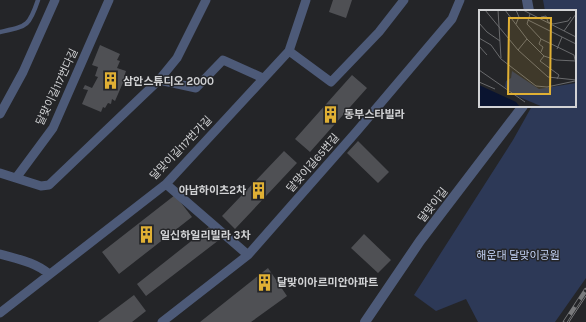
<svg xmlns="http://www.w3.org/2000/svg" width="586" height="322" font-family="Karla,'Noto Sans KR',sans-serif">
	<style>
		.green { fill: #2d3957 }
		.building { fill: #4f5054 }
		.lines { fill: none; stroke-linecap: round; stroke-linejoin: round }
		.service { stroke: #4d5a78; stroke-width: 4.5 }
		.minor { stroke: #4d5a78; stroke-width: 9 }
		.tertiary { stroke: #4d5a78; stroke-width: 10 }
		.tram { stroke: #797a7c; stroke-width: 1 }
		.rail-casing { stroke: #797a7c; stroke-width: 4.5 }
		.rail { stroke: #242528; stroke-width: 3; stroke-dasharray: 9; stroke-linecap: butt }
		.labels { text-anchor: middle; dominant-baseline: central; stroke-width: 3; stroke-linejoin: round; paint-order: stroke }
		.poi-label { font-size: 11px; font-weight: bold; fill: #d2d3d5; stroke: #242528; text-anchor: start }
		.street-label { font-size: 11px; fill: #d2d3d5; stroke: #242528 }
		.park-label { font-size: 11px; fill: #c3d2f5; stroke: #242528 }
		.inset-road { fill: none; stroke: #6a6b6d; stroke-width: 1 }
		.view { fill: #e0b034; fill-opacity: 0.15; stroke: #e0b034; stroke-width: 2 }
		.inset-edge { fill: none; stroke: #d2d3d5; stroke-width: 2 }
	</style>
	<rect width="100%" height="100%" fill="#242528"/>
	<path class="green" d="M543,0h43v278l-31,44h-77l-12,-23 -30,12 -22,-16 99,-155 19,-34h43v-95h-30z"/>
	<path class="building" d="M333,0h19l-6,18 -17,-6z
		M100,45l20,9 -3,6 3,1 -3,7 9,3 -2,6 1,1 -10,23 -3,-2 -1,5 -3,-1 -3,5 -2,-1 -2,5 -19,-8 6,-14 -5,-1 2,-4 7,3 6,-11 -3,-1 3,-9 -6,-2z
		M352,75l15,13 -57,64 -15,-13z
		M358,141l31,31 -11,11 -31,-30z
		M284,151l13,12 -62,66 -13,-13z
		M175,195l17,22 -73,57 -17,-22z
		M209,227l10,13 -73,56 -9,-12z
		M364,234l27,26 -13,13 -27,-25z
		M268,268l19,28 -36,26h-51z
		M134,295l12,16 -14,11h-34z"/>
	<g class="lines">
		<path class="service" d="M0,32c27,-6 29,-5 38,-32"/>
		<path class="minor" d="M289,51l42,31 48,-50 25,-32
			M159,80l37,8 27,-28 40,18
			M0,114l23,-42 32,-72
			M0,173l41,13 8,-1 110,-105 18,-22 29,-58
			M16,178l37,-50 56,-128
			M166,184l82,71
			M0,254c17,5 35,8 49,20
			M0,313l166,-129 123,-133 17,-51
			M162,322l86,-67 109,-124 95,-112 8,-19"/>
		<path class="tertiary" d="M527,0l2,11
			M365,322l55,-81 103,-135"/>
		<path class="tram" d="M569,322l17,-26"/>
		<defs>
			<path id="rail" d="M565,322l21,-32"/>
		</defs>
		<use href="#rail" class="rail-casing"/>
		<use href="#rail" class="rail"/>
	</g>
	<defs>
		<symbol id="building-bare" viewBox="-9 -9 18 18"><path d="M-4-6H4V6H1V3H-1V6H-4ZM-2.5-4.3h1.7v1.8h-1.7ZM.8-4.3h1.7v1.8H.8ZM-2.5-1h1.7V.8h-1.7ZM.8-1h1.7V.8H.8Z" fill="#e0b034" stroke="#242528" stroke-width="2.5" paint-order="stroke"/></symbol>
	</defs>
	<g fill-rule="evenodd">
		<use href="#building-bare" x="98" y="68" width="25" height="25"/>
		<use href="#building-bare" x="318" y="102" width="25" height="25"/>
		<use href="#building-bare" x="246" y="178" width="25" height="25"/>
		<use href="#building-bare" x="134" y="222" width="25" height="25"/>
		<use href="#building-bare" x="252" y="270" width="25" height="25"/>
	</g>
	<g class="labels">
		<g class="poi-label">
			<text x="123" y="81">삼안스튜디오 2000</text>
			<text x="344" y="114">동부스타빌라</text>
			<text x="246" y="190" text-anchor="end">아남하이츠2차</text>
			<text x="160" y="235">일신하일리빌라 3차</text>
			<text x="277" y="282">달맞이아르미안아파트</text>
		</g>
		<g class="street-label">
			<text transform="translate(57 87) rotate(-65)">달맞이길117번다길</text>
			<text transform="translate(181 148) rotate(-46)">달맞이길117번가길</text>
			<text transform="translate(313 163) rotate(-49)">달맞이길65번길</text>
			<text transform="translate(433 205) rotate(-52)">달맞이길</text>
		</g>
		<g class="park-label">
			<text x="518" y="255">해운대 달맞이공원</text>
		</g>
	</g>
	<g transform="translate(479 10)">
		<rect width="97" height="97" fill="#242528"/>
		<path d="M33,61l27,18 37,-6v24h-33l-26,-11 -12,-9 1,-6 5,-3z" fill="#2d3957"/>
		<path d="M0,75l37,17 4,5h-41z" fill="#0a1430"/>
		<path class="inset-road" d="M6,0l33,40 30,27 28,3M19,0l3,48M26,0l22,29 17,17 12,4 20,1M44,0l53,27M51,4l-3,10 14,15 33,16 1,5M62,7l5,-1 2,6 5,2 15,-3 3,-4M49,10l48,24M0,13l8,9 13,9M37,14l3,-7 -3,-7M85,21l12,-17M0,28l12,7 10,14 35,27 11,1 28,-6M0,36l8,9M78,39l5,-12M39,40l9,-11M62,42l2,-5 -4,-3 2,-5M65,46l-4,5 19,14 -2,4M0,60l46,32M0,72l16,7"/>
		<path class="view" d="M30,8h42l-1,76h-42z"/>
		<rect width="97" height="97" class="inset-edge"/>
	</g>
</svg>
